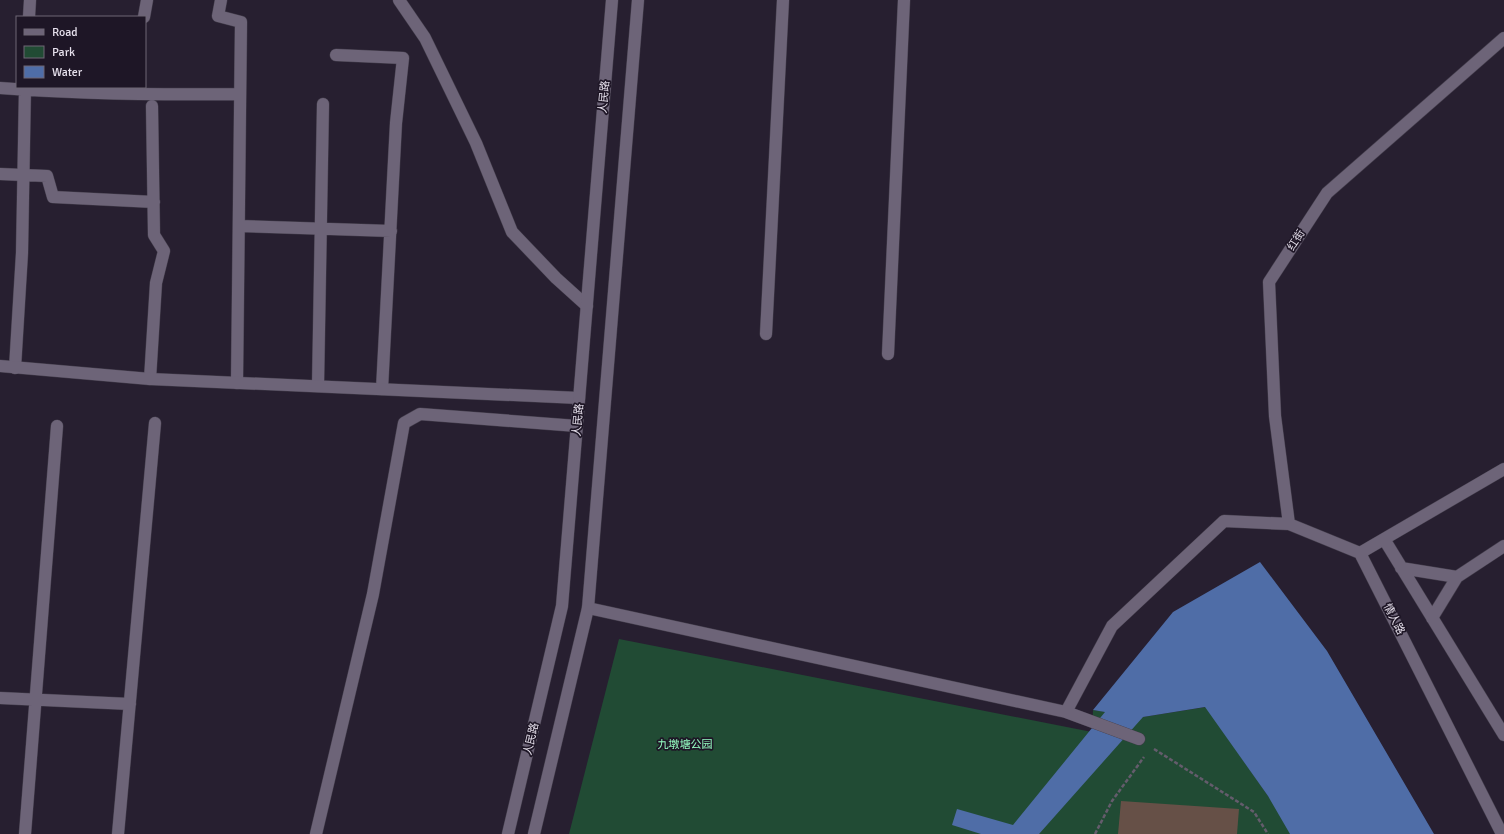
<svg xmlns="http://www.w3.org/2000/svg" width="1504" height="834" font-family="Signika,'Noto Sans SC',sans-serif">
	<style>
		.green { fill: #214b34 }
		.water { fill: #4f6da7 }
		.building { fill: #665047 }
		.lines { fill: none; stroke-linecap: round; stroke-linejoin: round }
		.lane-casing { stroke: #433d4b; stroke-width: 13 }
		.street-casing { stroke: #433d4b; stroke-width: 13 }
		.secondary-casing { stroke: #433d4b; stroke-width: 13 }
		.path { stroke: #645c6c; stroke-width: 2.5; stroke-dasharray: 4 2; stroke-linecap: butt }
		.lane { stroke: #6d6478; stroke-width: 12 }
		.street { stroke: #6d6478; stroke-width: 12 }
		.secondary { stroke: #6d6478; stroke-width: 12 }
		.labels { text-anchor: middle; dominant-baseline: central; stroke-width: 3.5; stroke-linejoin: round; paint-order: stroke }
		.street-label { font-size: 11px; fill: #e6e0ec; stroke: #1e1626 }
		.park-label { font-size: 11px; fill: #95fec2; stroke: #1e1626 }
	</style>
	<rect width="100%" height="100%" fill="#271f30"/>
	<path class="green" d="M619,639l473,93 1,-22 50,7 63,-10 79,113 8,14h-724z"/>
	<path class="water" d="M1260,562l67,89 107,183h-144l-22,-38 -63,-89 -62,10 -104,117h-58l-29,-9 5,-16 56,16 92,-113 -12,-2 80,-98z"/>
	<path class="building" d="M1121,801l118,8 -2,25h-119z"/>
	<g class="lines">
		<defs>
			<path id="lane" d="M221,0l-3,16 23,6 -4,361
				M29,17l1,-17
				M144,17l3,-17
				M336,55l67,3 -7,65 -14,266
				M0,88c80,6 160,7 240,6
				M0,174l47,2 6,21 101,5
				M239,226l152,5
				M15,368l7,-115 3,-166
				M150,379l6,-96 8,-32 -10,-16 -2,-129
				M318,386l5,-282
				M316,834l57,-240 31,-171 16,-9 157,12"/>
			<path id="street" d="M399,0l26,38 51,105 36,89 44,46 31,28
				M766,334l17,-334
				M888,354l16,-354
				M0,366l150,13 429,19
				M1289,524l-14,-108 -6,-134 58,-89 177,-155
				M1384,539l120,196
				M1401,568l56,9 47,-31
				M588,608l478,104 46,-86 112,-105 65,3 71,29
				M1432,618l25,-41
				M0,698l130,6
				M1066,712l73,27
				M25,834l32,-408
				M118,834l37,-411
				M1502,834l-142,-281 144,-84"/>
			<path id="secondary" d="M508,834l54,-228 50,-606
				M534,834l54,-226 50,-608"/>
		</defs>
		<use href="#lane" class="lane-casing"/>
		<use href="#street" class="street-casing"/>
		<use href="#secondary" class="secondary-casing"/>
		<path class="path" d="M1154,749l100,63 14,22
			M1095,834l17,-33 32,-44"/>
		<use href="#lane" class="lane"/>
		<use href="#street" class="street"/>
		<use href="#secondary" class="secondary"/>
	</g>
	<g class="labels">
		<g class="street-label">
			<text transform="translate(604 97) rotate(-85)">人民路</text>
			<text transform="translate(1296 240) rotate(-57)">红街</text>
			<text transform="translate(578 420) rotate(-85)">人民路</text>
			<text transform="translate(1394 619) rotate(63)">情人路</text>
			<text transform="translate(531 739) rotate(-77)">人民路</text>
		</g>
		<g class="park-label">
			<text x="685" y="744">九墩塘公园</text>
		</g>
	</g>
	<rect x="16" y="16" width="130" height="72" fill="#1e1626" stroke="#6e6775"/>
	<rect x="24" y="29" width="20" height="6" fill="#6d6478" stroke="#6e6775"/>
	<text x="52" y="36" font-size="12" fill="#e6e0ec">Road</text>
	<rect x="24" y="46" width="20" height="12" fill="#214b34" stroke="#6e6775"/>
	<text x="52" y="56" font-size="12" fill="#e6e0ec">Park</text>
	<rect x="24" y="66" width="20" height="12" fill="#4f6da7" stroke="#6e6775"/>
	<text x="52" y="76" font-size="12" fill="#e6e0ec">Water</text>
</svg>
